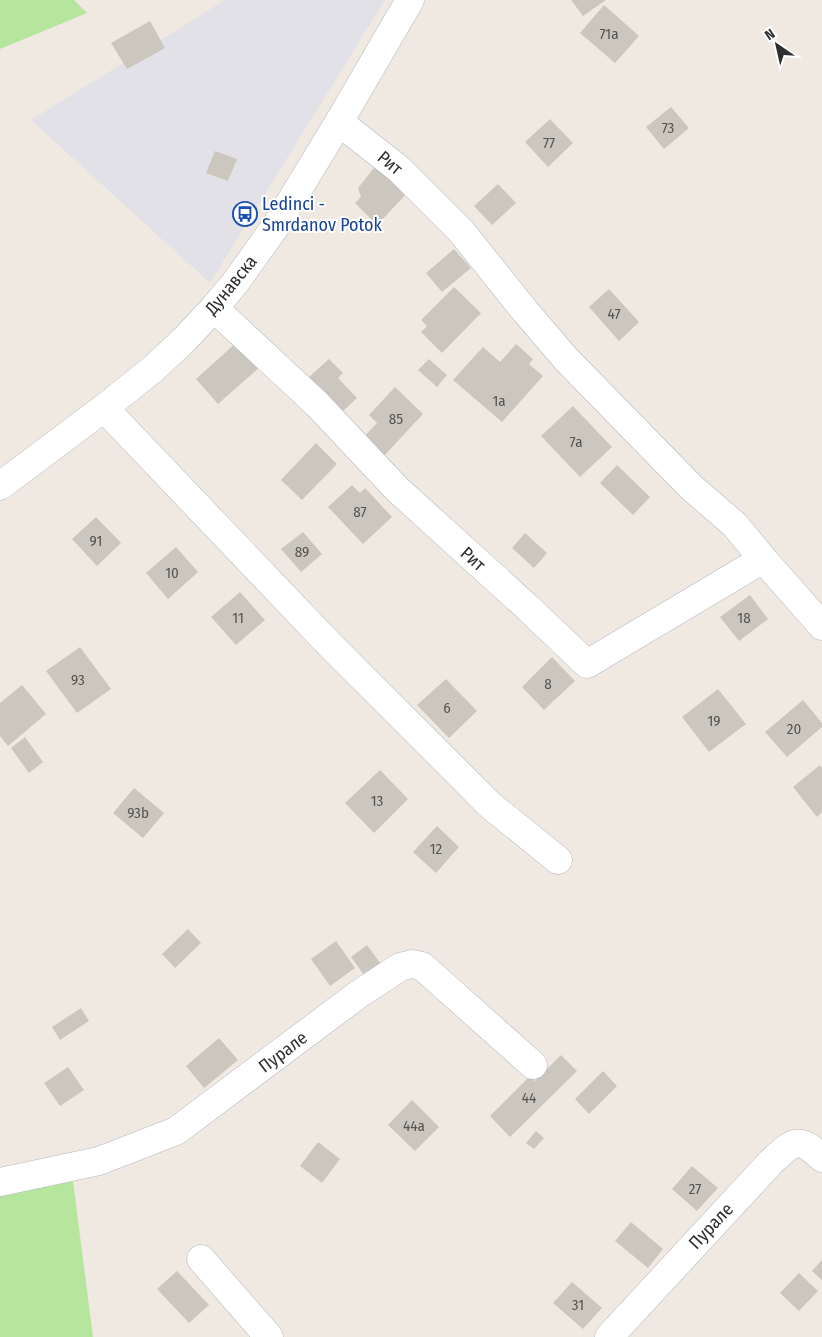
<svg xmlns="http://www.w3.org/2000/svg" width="822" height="1337" font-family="'Fira Sans Condensed',sans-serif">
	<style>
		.industrial { fill: #e3e1e8 }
		.green { fill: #b6e59e }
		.building { fill: #cbc7bf }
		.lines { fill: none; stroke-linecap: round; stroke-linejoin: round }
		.minor-casing { stroke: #b4b7c1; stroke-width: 29 }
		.secondary-casing { stroke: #b4b7c1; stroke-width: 29 }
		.minor { stroke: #fff; stroke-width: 28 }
		.secondary { stroke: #fff; stroke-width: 28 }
		.labels { text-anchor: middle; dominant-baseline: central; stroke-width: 4; stroke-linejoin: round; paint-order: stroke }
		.number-label { font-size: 15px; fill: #555452 }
		.street-label { font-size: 18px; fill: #2e2e2e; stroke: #fff }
		.transit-label { font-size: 18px; fill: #164399; stroke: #fff; text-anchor: start }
	</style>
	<rect width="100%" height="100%" fill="#efe9e1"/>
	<path class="industrial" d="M225,0h160l-175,283 -179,-163z"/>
	<path class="green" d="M0,0h74l13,13 -87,36z
		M71,1166l22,171h-93v-150z"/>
	<path class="building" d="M571,0h35l-23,16z
		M604,5l35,31 -24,27 -35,-30z
		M150,21l15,27 -38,21 -16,-26z
		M671,107l18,21 -25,21 -18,-22z
		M550,119l23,24 -25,24 -23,-25z
		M215,151l22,8 -9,22 -22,-8z
		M374,168l10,3 27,18 -34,36 -22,-22 6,-6 -3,-9z
		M498,184l18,19 -24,22 -18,-19z
		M454,249l17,19 -29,24 -16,-19z
		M454,287l27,26 -39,40 -21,-21 6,-6 -6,-6z
		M609,289l30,33 -20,19 -30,-34z
		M238,341l23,25 -43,38 -22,-25z
		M516,344l17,15 -4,5 14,12 -41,46 -49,-42 30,-33 17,15z
		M329,359l14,14 -5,5 19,20 -15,14 -33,-35z
		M429,359l18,16 -10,12 -19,-17z
		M395,387l28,27 -41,44 -20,-19 15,-16 -8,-8z
		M573,406l39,41 -32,30 -39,-41z
		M316,443l21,21 -35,36 -21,-20z
		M617,465l33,32 -17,18 -33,-32z
		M352,485l8,8 5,-5 27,29 -29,27 -35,-37z
		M96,517l25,26 -24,23 -25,-27z
		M303,532l19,22 -21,18 -20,-23z
		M525,533l22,20 -13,15 -22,-20z
		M176,547l22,25 -30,27 -22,-26z
		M240,592l25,28 -29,25 -25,-28z
		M750,595l18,24 -29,22 -19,-24z
		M80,647l31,42 -34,24 -31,-42z
		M552,657l23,24 -31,29 -22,-23z
		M446,679l31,32 -28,27 -32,-33z
		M22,685l24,29 -38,32 -8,-10v-33z
		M718,689l28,35 -37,28 -27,-35z
		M803,700l19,23v4l-35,30 -22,-25z
		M25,737l18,25 -14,11 -18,-25z
		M820,765l2,3v44l-5,5 -24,-30z
		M380,770l28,29 -34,34 -29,-30z
		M134,788l30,25 -21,25 -30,-25z
		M437,826l22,21 -23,26 -23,-21z
		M188,929l13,14 -26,25 -13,-14z
		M336,941l19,27 -25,18 -19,-27z
		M367,945l16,22 -16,12 -16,-22z
		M81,1008l8,13 -29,19 -8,-13z
		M219,1038l19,22 -34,28 -18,-22z
		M561,1055l16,16 -67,66 -20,-21 40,-40 5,5z
		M68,1067l16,23 -24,16 -16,-23z
		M603,1071l14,15 -28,28 -14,-15z
		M412,1100l27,27 -24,24 -27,-26z
		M536,1131l8,7 -10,11 -8,-6z
		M318,1142l22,17 -18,24 -22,-17z
		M692,1166l26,22 -21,23 -25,-22z
		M631,1222l32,27 -15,19 -33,-27z
		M822,1260v20l-10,-9z
		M177,1271l32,34 -20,18 -32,-34z
		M799,1273l19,18 -19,20 -19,-18z
		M572,1282l30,26 -19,21 -30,-26z"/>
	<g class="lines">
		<defs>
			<path id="minor" d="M339,122l60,47 62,62 64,80 41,48 125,128 44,38 28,34 59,67
				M214,308l103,96 80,85 129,117 61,58 176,-105
				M104,408l226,237 160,160 68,55
				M0,1182l99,-21 77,-30 183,-137 41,-27 12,-3 10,2 111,99
				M201,1259l68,78
				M609,1337l162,-175c22,-20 27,-27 51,-4"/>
			<path id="secondary" d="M0,486l104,-78 49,-39 30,-28 31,-33 21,-25 40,-56 64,-105 71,-122"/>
		</defs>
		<use href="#minor" class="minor-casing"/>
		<use href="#secondary" class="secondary-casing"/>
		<use href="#minor" class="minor"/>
		<use href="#secondary" class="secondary"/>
	</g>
	<defs>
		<symbol id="bus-ring" viewBox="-11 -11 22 22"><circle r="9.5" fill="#fff" stroke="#1a4fb4" stroke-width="1.5"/><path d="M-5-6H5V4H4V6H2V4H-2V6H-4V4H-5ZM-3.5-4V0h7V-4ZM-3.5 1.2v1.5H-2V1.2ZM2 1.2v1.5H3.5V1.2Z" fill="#1a4fb4"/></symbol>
	</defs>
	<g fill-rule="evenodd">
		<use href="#bus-ring" x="231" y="200" width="28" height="28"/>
	</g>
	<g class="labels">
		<g class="number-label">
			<text x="609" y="34">71a</text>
			<text x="668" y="128">73</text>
			<text x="549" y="143">77</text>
			<text x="614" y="314">47</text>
			<text x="499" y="401">1a</text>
			<text x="396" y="419">85</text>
			<text x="576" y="442">7a</text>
			<text x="360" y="512">87</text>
			<text x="96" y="541">91</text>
			<text x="302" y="552">89</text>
			<text x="172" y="573">10</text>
			<text x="238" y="618">11</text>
			<text x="744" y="618">18</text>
			<text x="78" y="680">93</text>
			<text x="548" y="684">8</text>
			<text x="447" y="708">6</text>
			<text x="714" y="721">19</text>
			<text x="794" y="729">20</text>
			<text x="377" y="801">13</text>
			<text x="138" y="813">93b</text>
			<text x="436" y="849">12</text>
			<text x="529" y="1098">44</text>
			<text x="414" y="1126">44a</text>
			<text x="695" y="1189">27</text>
			<text x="578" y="1305">31</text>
		</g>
		<g class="street-label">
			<text transform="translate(390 163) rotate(40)">Рит</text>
			<text transform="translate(231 285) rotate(-51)">Дунавска</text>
			<text transform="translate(473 559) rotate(42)">Рит</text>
			<text transform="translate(283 1052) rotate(-37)">Пурале</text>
			<text transform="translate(711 1226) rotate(-47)">Пурале</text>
		</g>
		<g class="transit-label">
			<text x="262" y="204">Ledinci -<tspan x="262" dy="21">Smrdanov Potok</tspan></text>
		</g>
	</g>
	<g transform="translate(777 45) rotate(326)" stroke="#ffffff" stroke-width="4" paint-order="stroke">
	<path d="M0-4L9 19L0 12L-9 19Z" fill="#2e2e2e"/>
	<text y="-8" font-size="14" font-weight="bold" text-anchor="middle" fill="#2e2e2e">N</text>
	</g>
</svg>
